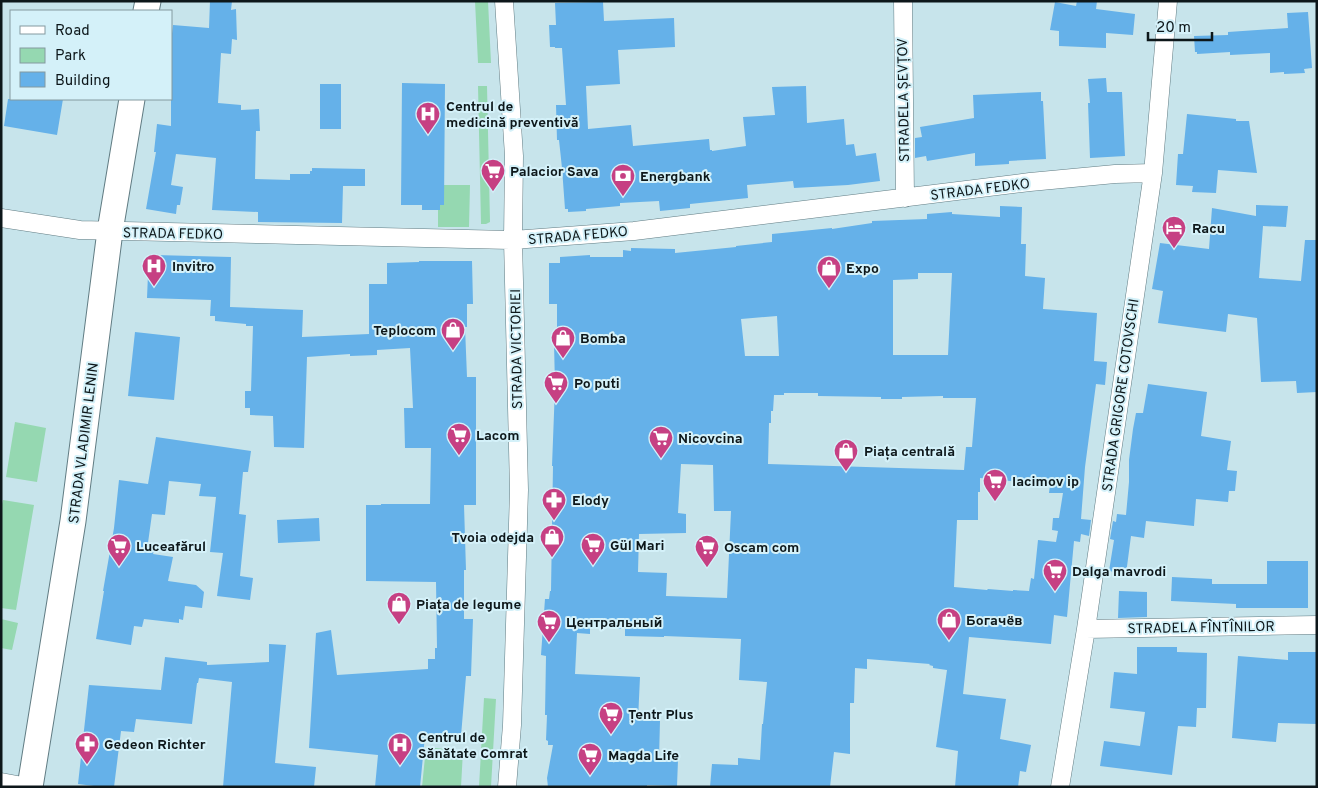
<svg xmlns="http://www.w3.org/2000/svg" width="1318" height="788" viewBox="0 0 1318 788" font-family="Overpass,sans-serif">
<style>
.green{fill:#95d8b1}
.building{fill:#65b1e9;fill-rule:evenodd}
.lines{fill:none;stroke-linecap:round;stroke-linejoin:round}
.street-casing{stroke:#617c83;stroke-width:19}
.secondary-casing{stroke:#617c83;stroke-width:27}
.street{stroke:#fff;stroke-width:18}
.secondary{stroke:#fff;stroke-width:25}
.labels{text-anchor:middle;stroke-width:4;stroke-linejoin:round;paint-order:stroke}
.street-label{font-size:14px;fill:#0d171a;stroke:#d4f1f9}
.poi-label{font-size:14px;font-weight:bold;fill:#0d171a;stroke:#d4f1f9;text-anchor:start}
</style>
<rect width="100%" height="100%" fill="#c7e4eb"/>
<!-- green -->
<path class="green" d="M 475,1 L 488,1 L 491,63 L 478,63 Z
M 478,86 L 487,86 L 490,222 L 486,224 L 481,224 Z
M 444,185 L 470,185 L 469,227 L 438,227 L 438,210 L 440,210 L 440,205 L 444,205 Z
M 15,422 L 46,428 L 37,482 L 6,477 Z
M 3,500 L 34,505 L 16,610 L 1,608 L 1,508 Z
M 1,619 L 18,623 L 12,650 L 1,648 Z
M 484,698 L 496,699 L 491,787 L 479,787 Z
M 426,747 L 463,751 L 461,787 L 422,787 Z"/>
<!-- building -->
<path class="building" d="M 210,1 L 232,1 L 231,10 L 236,9 L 237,40 L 232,39 L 231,54 L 221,53 L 218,103 L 241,105 L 241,110 L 259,109 L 260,131 L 256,131 L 255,179 L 290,180 L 290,174 L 310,174 L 310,171 L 312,171 L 312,168 L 365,169 L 365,186 L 343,186 L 342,223 L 258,222 L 258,212 L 212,210 L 216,158 L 176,154 L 171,185 L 183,187 L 180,205 L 177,205 L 176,214 L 146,209 L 156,152 L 154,152 L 157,124 L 171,126 L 171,42 L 173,25 L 209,28 Z
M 1077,1 L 1097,1 L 1096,9 L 1135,14 L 1133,35 L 1106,33 L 1106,48 L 1059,46 L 1059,31 L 1050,30 L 1055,2 L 1076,6 Z
M 603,2 L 604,21 L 674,18 L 675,47 L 618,50 L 620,84 L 586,86 L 588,129 L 631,125 L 633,146 L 709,139 L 710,150 L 712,150 L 712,151 L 746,146 L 743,117 L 775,115 L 772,87 L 806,86 L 807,123 L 844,119 L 846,145 L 854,144 L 856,156 L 876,153 L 880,181 L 848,185 L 794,188 L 793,181 L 747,185 L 748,198 L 690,204 L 690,208 L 660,211 L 659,201 L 620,203 L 620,206 L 586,209 L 586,211 L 568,212 L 568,209 L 565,209 L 562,168 L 559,140 L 557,140 L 556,105 L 566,105 L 562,48 L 555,48 L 555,47 L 550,47 L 549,25 L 556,25 L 555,3 Z
M 1308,12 L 1312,68 L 1304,69 L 1305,73 L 1284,74 L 1284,72 L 1270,73 L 1270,53 L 1230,55 L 1230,52 L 1197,54 L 1197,52 L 1195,52 L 1194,36 L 1228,35 L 1228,32 L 1288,28 L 1287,13 Z
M 1106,78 L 1107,92 L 1122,92 L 1125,156 L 1090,158 L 1088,103 L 1090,103 L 1088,79 Z
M 402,83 L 445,84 L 444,205 L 440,205 L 440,210 L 422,210 L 422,205 L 401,205 Z
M 320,84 L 341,84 L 341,129 L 320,129 Z
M 1041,92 L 1041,101 L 1043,101 L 1046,159 L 1009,161 L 1009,164 L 975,166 L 975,153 L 927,161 L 926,156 L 915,158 L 915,138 L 922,137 L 920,127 L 974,118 L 973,95 Z
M 8,99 L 63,99 L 57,135 L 4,126 Z
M 1187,114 L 1236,119 L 1236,121 L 1249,121 L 1257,173 L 1218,170 L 1216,193 L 1192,192 L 1193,186 L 1176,185 L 1178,154 L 1183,154 Z
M 1256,205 L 1288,206 L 1286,227 L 1263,226 L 1259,278 L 1301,281 L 1305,240 L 1317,240 L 1317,392 L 1297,393 L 1296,381 L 1261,382 L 1257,318 L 1228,314 L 1226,332 L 1158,323 L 1163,291 L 1152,289 L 1160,243 L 1209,249 L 1212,208 L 1256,216 Z
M 1000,206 L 1022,207 L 1021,244 L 1026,244 L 1025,276 L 1045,278 L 1043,309 L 1097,313 L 1094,361 L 1107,362 L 1105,385 L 1096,384 L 1085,467 L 1081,519 L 1091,520 L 1089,536 L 1081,534 L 1080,542 L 1074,541 L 1067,617 L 1054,615 L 1051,644 L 969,637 L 963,694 L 1006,699 L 1000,739 L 1031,745 L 1026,772 L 1020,771 L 1018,787 L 955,787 L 958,751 L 936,747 L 947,670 L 933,668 L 933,666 L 929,665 L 930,664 L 867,659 L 867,669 L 855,668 L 854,703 L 850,703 L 850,754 L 834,752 L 830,787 L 710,787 L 712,764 L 738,765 L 738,758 L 760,760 L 762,724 L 763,724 L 767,682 L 739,680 L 741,639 L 664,636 L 664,637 L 625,636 L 625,629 L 590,627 L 590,634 L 577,633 L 575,674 L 640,677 L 638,720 L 660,721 L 659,759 L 678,760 L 677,786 L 647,785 L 647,787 L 548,787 L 547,778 L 553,745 L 548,745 L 548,741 L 546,740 L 547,715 L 545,715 L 546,656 L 541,655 L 545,599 L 549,599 L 550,591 L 551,591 L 553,466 L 552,466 L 555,387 L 554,342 L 557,342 L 557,304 L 549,304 L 549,263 L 560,263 L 560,257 L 590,255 L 590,257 L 623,257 L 623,250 L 631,251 L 631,248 L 675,249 L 675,253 L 736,247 L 736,246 L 772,242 L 772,234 L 832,228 L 832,229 L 872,223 L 872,221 L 927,219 L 927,214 L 952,212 L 952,214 L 1000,217 ZM 918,273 L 952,273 L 948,355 L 893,355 L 893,280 L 918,279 ZM 777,316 L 779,356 L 745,356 L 741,319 ZM 784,393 L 818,393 L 818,396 L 881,397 L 881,399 L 902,399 L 902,397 L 943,396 L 943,398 L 976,398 L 972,447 L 966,447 L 964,470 L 768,464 L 769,423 L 771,423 L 771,411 L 773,411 L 774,395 L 784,395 ZM 681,464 L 713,465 L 714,511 L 731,511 L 727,598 L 666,596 L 667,573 L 638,572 L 639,534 L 686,533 L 686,514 L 678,513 ZM 980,478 L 1050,485 L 1049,493 L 1063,493 L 1059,518 L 1053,518 L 1052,530 L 1058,531 L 1056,542 L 1038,540 L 1034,579 L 1031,578 L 1029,591 L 1013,590 L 1013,591 L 988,589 L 987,590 L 954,587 L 957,520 L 978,520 L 978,492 L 980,492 Z
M 155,255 L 231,257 L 230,307 L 303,310 L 302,337 L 369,334 L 369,284 L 387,284 L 387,263 L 419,262 L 419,261 L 472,261 L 473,304 L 467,304 L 467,327 L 465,327 L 467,377 L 476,377 L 476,505 L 464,505 L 466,570 L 464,570 L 464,619 L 473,619 L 471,676 L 466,676 L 461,736 L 440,734 L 439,738 L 425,736 L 420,787 L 375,787 L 378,755 L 309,748 L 316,633 L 331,630 L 337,675 L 428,669 L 428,659 L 435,659 L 435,648 L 437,648 L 436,582 L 366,581 L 366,505 L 381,505 L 381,504 L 430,504 L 431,448 L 405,448 L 404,408 L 413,408 L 410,348 L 377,350 L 377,355 L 350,356 L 350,354 L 307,357 L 304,448 L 274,447 L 273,416 L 250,415 L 250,408 L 245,408 L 245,391 L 251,391 L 253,326 L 246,326 L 246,324 L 215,321 L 215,316 L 210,316 L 211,300 L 147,298 L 148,274 L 155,274 Z
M 135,332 L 180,337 L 174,400 L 128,396 Z
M 1148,384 L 1207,392 L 1201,436 L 1231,441 L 1227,470 L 1237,471 L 1235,491 L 1229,491 L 1228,502 L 1196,499 L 1194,526 L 1146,521 L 1144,538 L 1131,536 L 1126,574 L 1109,571 L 1114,540 L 1110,539 L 1113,521 L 1116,522 L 1117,514 L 1126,515 L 1129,482 L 1129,460 L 1133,429 L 1136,413 L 1143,413 Z
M 156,437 L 251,451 L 248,472 L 243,472 L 239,514 L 246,515 L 240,576 L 253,578 L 250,600 L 217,596 L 223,553 L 210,552 L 216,497 L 199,496 L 201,484 L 169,481 L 165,515 L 152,514 L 147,550 L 154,551 L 153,554 L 173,557 L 168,581 L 196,585 L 204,592 L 202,608 L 185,606 L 183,620 L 179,619 L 179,623 L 144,619 L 142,627 L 134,626 L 131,645 L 96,639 L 104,591 L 103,591 L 114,528 L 119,480 L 148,484 Z
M 319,518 L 320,541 L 278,543 L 277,520 Z
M 1267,561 L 1308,561 L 1308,608 L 1236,608 L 1236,604 L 1171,601 L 1172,577 L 1212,579 L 1212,584 L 1267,584 Z
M 1119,591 L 1147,592 L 1147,617 L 1118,618 Z
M 269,644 L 286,645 L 275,763 L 316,767 L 314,787 L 223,787 L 232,682 L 199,678 L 198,683 L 197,683 L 192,724 L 136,719 L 134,732 L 121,731 L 114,787 L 102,787 L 78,784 L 89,685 L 161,690 L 165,657 L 207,662 L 207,665 L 269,662 Z
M 1137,647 L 1177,647 L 1177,652 L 1207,653 L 1206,708 L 1197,708 L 1196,727 L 1178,726 L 1172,775 L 1100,766 L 1104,741 L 1140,746 L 1145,712 L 1110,708 L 1114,672 L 1137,674 Z
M 1288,652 L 1317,652 L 1317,724 L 1278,723 L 1276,742 L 1232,738 L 1238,656 L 1288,660 Z"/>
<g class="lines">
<defs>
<path id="street" d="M 504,1 L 514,156 L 513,240 L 519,490 L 512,725 L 507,787
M 903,1 L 905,198
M 1,218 L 80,230 L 513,240 L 634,231 L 1030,182 L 1115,174 L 1153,173
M 1086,629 L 1317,625
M 1,782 L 28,787
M 1060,787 L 1086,629 L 1153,173 L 1168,1"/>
<path id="secondary" d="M 146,11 L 148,1
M 30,787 L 73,521 L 110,231 L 132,99"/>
</defs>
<!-- street casing -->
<use href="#street" class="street-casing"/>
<!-- secondary casing -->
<use href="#secondary" class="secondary-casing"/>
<!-- street -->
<use href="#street" class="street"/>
<!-- secondary -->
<use href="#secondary" class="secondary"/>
</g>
<!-- icons -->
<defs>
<symbol id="hospital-pin" viewBox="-11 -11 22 30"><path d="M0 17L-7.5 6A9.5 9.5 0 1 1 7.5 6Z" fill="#c64083" stroke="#d4f1f9"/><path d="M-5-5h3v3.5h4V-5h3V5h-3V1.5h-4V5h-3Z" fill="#fff"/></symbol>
<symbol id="supermarket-pin" viewBox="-11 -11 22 30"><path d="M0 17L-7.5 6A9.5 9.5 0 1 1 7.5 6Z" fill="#c64083" stroke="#d4f1f9"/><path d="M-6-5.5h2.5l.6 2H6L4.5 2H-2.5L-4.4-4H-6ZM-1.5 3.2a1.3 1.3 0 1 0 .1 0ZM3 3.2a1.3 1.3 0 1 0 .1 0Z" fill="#fff"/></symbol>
<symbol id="bank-pin" viewBox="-11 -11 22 30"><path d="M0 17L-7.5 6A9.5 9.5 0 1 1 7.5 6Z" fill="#c64083" stroke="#d4f1f9"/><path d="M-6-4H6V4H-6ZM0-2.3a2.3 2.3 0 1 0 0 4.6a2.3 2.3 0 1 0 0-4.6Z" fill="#fff"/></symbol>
<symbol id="hotel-pin" viewBox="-11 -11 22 30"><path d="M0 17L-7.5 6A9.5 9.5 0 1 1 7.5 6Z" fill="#c64083" stroke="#d4f1f9"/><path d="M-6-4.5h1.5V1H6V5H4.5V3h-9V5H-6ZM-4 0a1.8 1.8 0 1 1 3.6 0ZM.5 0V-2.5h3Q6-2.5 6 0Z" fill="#fff"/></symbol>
<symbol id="shop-pin" viewBox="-11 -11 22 30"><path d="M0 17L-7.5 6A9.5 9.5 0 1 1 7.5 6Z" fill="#c64083" stroke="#d4f1f9"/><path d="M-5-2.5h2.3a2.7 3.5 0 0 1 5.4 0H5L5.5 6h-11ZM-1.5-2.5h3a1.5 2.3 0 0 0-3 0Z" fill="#fff"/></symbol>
<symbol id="pharmacy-pin" viewBox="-11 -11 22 30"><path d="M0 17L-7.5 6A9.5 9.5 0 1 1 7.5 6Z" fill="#c64083" stroke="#d4f1f9"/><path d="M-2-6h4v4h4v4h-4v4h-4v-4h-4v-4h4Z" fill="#fff"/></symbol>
</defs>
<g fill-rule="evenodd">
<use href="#hospital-pin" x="414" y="100" width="28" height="38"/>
<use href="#supermarket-pin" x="479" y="157" width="28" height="38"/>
<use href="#bank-pin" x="609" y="162" width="28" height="38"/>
<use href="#hotel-pin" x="1160" y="214" width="28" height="38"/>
<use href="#hospital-pin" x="140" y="252" width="28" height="38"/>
<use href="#shop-pin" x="815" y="254" width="28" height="38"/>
<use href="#shop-pin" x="439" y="316" width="28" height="38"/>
<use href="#shop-pin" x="549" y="324" width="28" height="38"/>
<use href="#supermarket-pin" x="542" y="369" width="28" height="38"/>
<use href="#supermarket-pin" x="445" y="421" width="28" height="38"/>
<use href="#supermarket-pin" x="647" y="424" width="28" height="38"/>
<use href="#shop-pin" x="832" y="437" width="28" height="38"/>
<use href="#supermarket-pin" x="981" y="467" width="28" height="38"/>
<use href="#pharmacy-pin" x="540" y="486" width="28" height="38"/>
<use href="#shop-pin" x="538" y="523" width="28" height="38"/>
<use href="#supermarket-pin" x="579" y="531" width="28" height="38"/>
<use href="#supermarket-pin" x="105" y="532" width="28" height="38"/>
<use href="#supermarket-pin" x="693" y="533" width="28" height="38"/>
<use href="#supermarket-pin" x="1041" y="557" width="28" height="38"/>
<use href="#shop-pin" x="385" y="590" width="28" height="38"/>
<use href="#shop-pin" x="935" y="606" width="28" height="38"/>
<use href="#supermarket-pin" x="535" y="608" width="28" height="38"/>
<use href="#supermarket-pin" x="597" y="700" width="28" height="38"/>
<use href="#pharmacy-pin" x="73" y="730" width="28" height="38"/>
<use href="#hospital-pin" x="386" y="731" width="28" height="38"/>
<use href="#supermarket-pin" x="576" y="741" width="28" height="38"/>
</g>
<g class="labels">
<!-- street labels -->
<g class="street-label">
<text transform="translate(903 100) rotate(-91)" y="5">STRADELA ȘEVȚOV</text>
<text transform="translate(980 189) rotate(-7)" y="5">STRADA FEDKO</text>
<text transform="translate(173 233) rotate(1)" y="5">STRADA FEDKO</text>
<text transform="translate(578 235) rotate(-5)" y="5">STRADA FEDKO</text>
<text transform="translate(516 349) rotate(-91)" y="5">STRADA VICTORIEI</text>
<text transform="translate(1120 395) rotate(-82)" y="5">STRADA GRIGORE COTOVSCHI</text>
<text transform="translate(83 443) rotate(-83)" y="5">STRADA VLADIMIR LENIN</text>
<text transform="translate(1201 627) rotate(-1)" y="5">STRADELA FÎNTÎNILOR</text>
</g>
<!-- poi labels -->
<g class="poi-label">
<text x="446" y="111">Centrul de<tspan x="446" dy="16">medicină preventivă</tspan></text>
<text x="510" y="176">Palacior Sava</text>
<text x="640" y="181">Energbank</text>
<text x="1192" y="233">Racu</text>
<text x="172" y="271">Invitro</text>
<text x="846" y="273">Expo</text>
<text x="436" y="335" text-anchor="end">Teplocom</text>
<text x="580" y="343">Bomba</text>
<text x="574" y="388">Po puti</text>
<text x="476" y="440">Lacom</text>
<text x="678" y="443">Nicovcina</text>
<text x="864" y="456">Piața centrală</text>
<text x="1012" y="486">Iacimov ip</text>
<text x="572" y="505">Elody</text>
<text x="534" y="542" text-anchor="end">Tvoia odejda</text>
<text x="610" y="550">Gül Mari</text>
<text x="136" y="551">Luceafărul</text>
<text x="724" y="552">Oscam com</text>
<text x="1072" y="576">Dalga mavrodi</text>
<text x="416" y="609">Piața de legume</text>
<text x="966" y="625">Богачёв</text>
<text x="566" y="627">Центральный</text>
<text x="628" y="719">Țentr Plus</text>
<text x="418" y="742">Centrul de<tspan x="418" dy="16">Sănătate Comrat</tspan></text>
<text x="104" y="749">Gedeon Richter</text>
<text x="608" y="760">Magda Life</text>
</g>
</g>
<!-- border -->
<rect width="1318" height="788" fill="none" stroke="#0d171a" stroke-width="5"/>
<!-- legend -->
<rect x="10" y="10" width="162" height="90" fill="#d4f1f9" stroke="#849aa0"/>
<rect x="20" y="26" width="25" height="8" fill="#ffffff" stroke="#849aa0"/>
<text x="55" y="35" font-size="15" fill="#0d171a">Road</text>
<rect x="20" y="48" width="25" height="15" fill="#95d8b1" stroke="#849aa0"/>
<text x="55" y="60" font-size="15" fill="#0d171a">Park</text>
<rect x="20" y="72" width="25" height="15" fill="#65b1e9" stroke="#849aa0"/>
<text x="55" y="85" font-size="15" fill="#0d171a">Building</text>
<!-- scale -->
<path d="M1148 32v8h64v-8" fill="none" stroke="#0d171a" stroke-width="2.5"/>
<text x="1156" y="32" font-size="15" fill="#0d171a" stroke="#d4f1f9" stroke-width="4" paint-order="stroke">20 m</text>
</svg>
